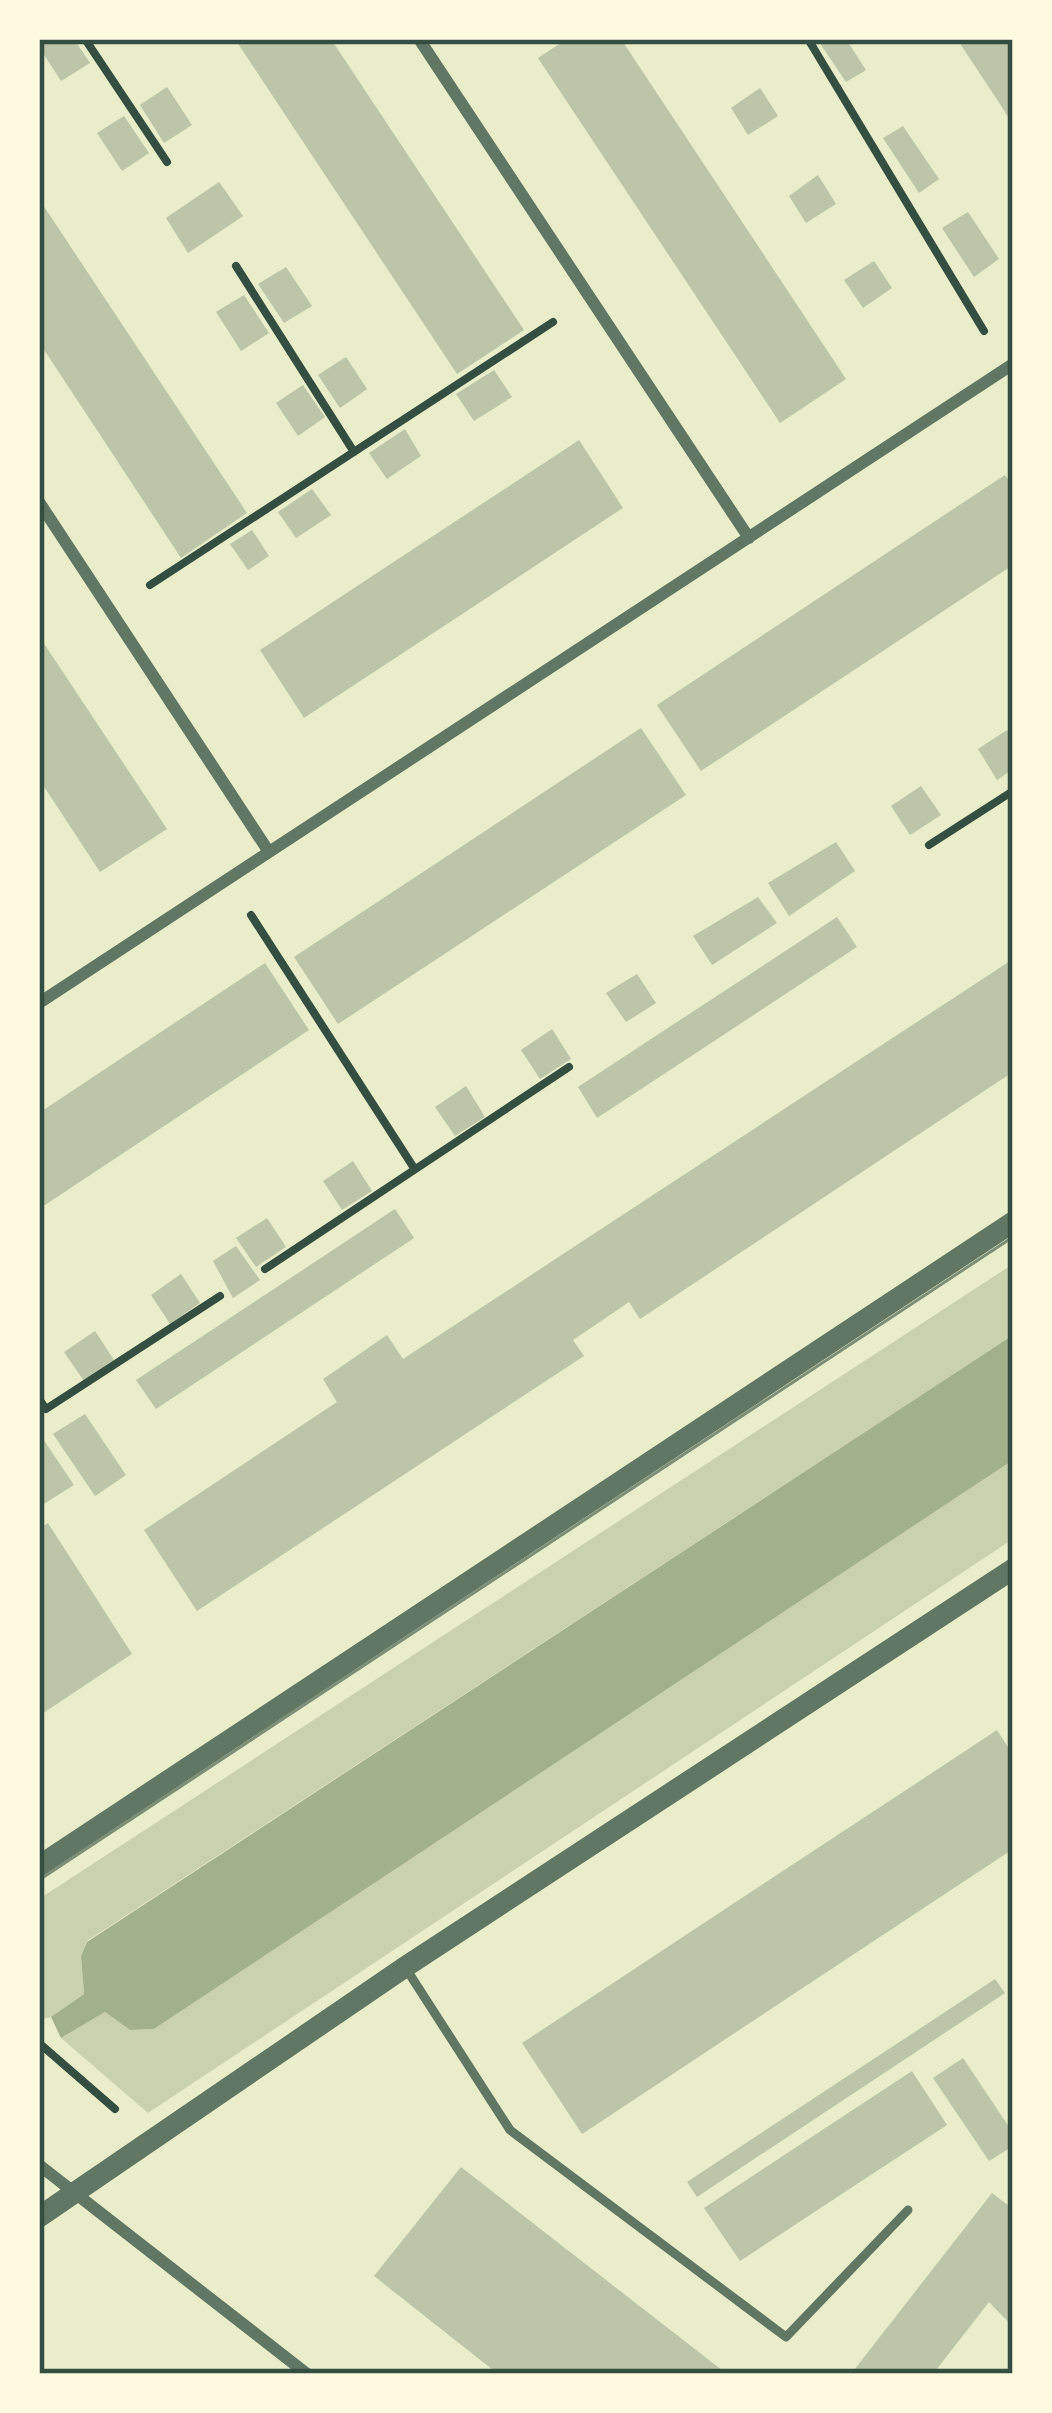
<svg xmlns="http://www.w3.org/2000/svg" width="1052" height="2413" viewBox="0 0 1052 2413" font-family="'PT Sans',sans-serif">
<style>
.green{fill:#cad2ad}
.water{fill:#a3b18a}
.building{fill:#bcc5a7}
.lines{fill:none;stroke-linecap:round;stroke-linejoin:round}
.path{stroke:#344e41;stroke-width:8}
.service{stroke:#617663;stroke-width:9}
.minor{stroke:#617663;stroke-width:12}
.tertiary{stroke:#617663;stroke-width:21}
.tram{stroke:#7c8e77;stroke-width:3}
.neatline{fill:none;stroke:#344e41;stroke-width:4.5}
</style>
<rect width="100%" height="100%" fill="#e9edc9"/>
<!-- green -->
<path class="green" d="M 1013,1264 L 1013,1335 L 87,1941 L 81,1956 L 84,1994 L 51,2017 L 39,2020 L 39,1899 Z
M 1013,1460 L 1013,1539 L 148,2113 L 61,2038 L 105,2012 L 130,2030 L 154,2029 Z"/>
<!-- water -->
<path class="water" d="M 1013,1335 L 1013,1460 L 154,2029 L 130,2030 L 105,2012 L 61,2038 L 51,2017 L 84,1994 L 81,1956 L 87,1942 Z"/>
<!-- building -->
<path class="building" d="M 42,39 L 74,39 L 90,63 L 61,81 L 39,47 Z
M 235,39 L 331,39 L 524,330 L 457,374 Z
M 567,39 L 621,39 L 846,379 L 780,423 L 538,58 Z
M 817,39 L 846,39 L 866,70 L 846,82 Z
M 957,39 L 1013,39 L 1013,125 L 998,101 Z
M 167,87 L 192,125 L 164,143 L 140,105 Z
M 760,88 L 778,116 L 748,135 L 731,108 Z
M 124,116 L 149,153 L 122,171 L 97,133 Z
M 903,126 L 939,179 L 919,193 L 883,138 Z
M 818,175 L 836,204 L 806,223 L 789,196 Z
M 219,182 L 243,216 L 188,253 L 166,218 Z
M 39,199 L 247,513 L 181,558 L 39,342 Z
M 968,212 L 999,259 L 974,277 L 942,228 Z
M 874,261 L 892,288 L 863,308 L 844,280 Z
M 286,267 L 312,306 L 284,323 L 258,284 Z
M 244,295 L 269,333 L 241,351 L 216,312 Z
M 346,357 L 367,389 L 340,408 L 318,375 Z
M 494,370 L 512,397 L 474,421 L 456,394 Z
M 303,385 L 325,417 L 298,436 L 276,403 Z
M 405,429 L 421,456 L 387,479 L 369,453 Z
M 579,440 L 623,508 L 304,718 L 260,650 Z
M 1005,475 L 1013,487 L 1013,565 L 701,771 L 657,705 Z
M 312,489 L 331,515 L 296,538 L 278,512 Z
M 252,530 L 269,556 L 248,570 L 230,544 Z
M 39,636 L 167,829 L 100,872 L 39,779 Z
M 641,728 L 686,795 L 338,1024 L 294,957 Z
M 1007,730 L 1013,738 L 1013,769 L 997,780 L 978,749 Z
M 921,786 L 941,815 L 910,835 L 891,806 Z
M 836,842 L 855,871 L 789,916 L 768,883 Z
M 758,897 L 777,923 L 712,965 L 693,936 Z
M 837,917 L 857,947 L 597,1118 L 578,1087 Z
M 1013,959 L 1013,1072 L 640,1319 L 629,1302 L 573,1340 L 584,1356 L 197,1611 L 144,1530 L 337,1402 L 323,1379 L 387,1335 L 403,1359 Z
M 265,963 L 309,1030 L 39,1209 L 39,1113 Z
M 637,974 L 656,1003 L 626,1022 L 606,993 Z
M 552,1029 L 571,1059 L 540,1079 L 521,1050 Z
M 466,1086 L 485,1117 L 455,1136 L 435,1107 Z
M 353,1161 L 372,1191 L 342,1210 L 323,1181 Z
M 395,1209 L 414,1238 L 156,1409 L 136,1380 Z
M 267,1218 L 286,1247 L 256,1267 L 236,1238 Z
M 236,1246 L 260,1280 L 233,1298 L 213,1261 Z
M 181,1274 L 200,1303 L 170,1324 L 151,1295 Z
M 95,1331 L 114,1360 L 84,1381 L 64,1352 Z
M 85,1414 L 126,1475 L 95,1496 L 53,1434 Z
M 39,1433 L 74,1485 L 44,1504 L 39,1498 Z
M 48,1523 L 132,1654 L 39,1716 L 39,1529 Z
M 997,1730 L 1013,1755 L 1013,1849 L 582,2134 L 522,2043 Z
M 995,1979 L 1005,1993 L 697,2197 L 687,2182 Z
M 963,2058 L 1013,2133 L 1013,2146 L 989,2161 L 933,2078 Z
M 912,2071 L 947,2125 L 740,2261 L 704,2208 Z
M 461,2167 L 597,2273 L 727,2374 L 498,2374 L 374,2276 Z
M 992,2193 L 1013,2209 L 1013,2327 L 989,2302 L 933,2374 L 851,2374 Z"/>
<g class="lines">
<!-- path -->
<path class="path" d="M 85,39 L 167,162
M 808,39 L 984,331
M 236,266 L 354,452
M 150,585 L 553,322
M 929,845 L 1013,791
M 251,915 L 414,1168
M 265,1269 L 569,1067
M 39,1399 L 46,1409 L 220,1296
M 39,2043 L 115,2109"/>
<!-- service -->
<path class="service" d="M 405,1967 L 510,2130 L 786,2337 L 908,2210"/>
<!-- minor -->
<path class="minor" d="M 419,39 L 749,538
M 39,502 L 269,852
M 39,1003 L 1013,364
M 39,2165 L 307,2374"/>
<!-- tertiary -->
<path class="tertiary" d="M 39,1866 L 1013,1222
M 39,2217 L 405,1967 L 1013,1569"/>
<!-- tram -->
<path class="tram" d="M 39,1880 L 1013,1237"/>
</g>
<!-- border -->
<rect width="1052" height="2413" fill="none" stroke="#fefae0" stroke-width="84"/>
<rect x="42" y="42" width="968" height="2329" class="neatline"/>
</svg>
